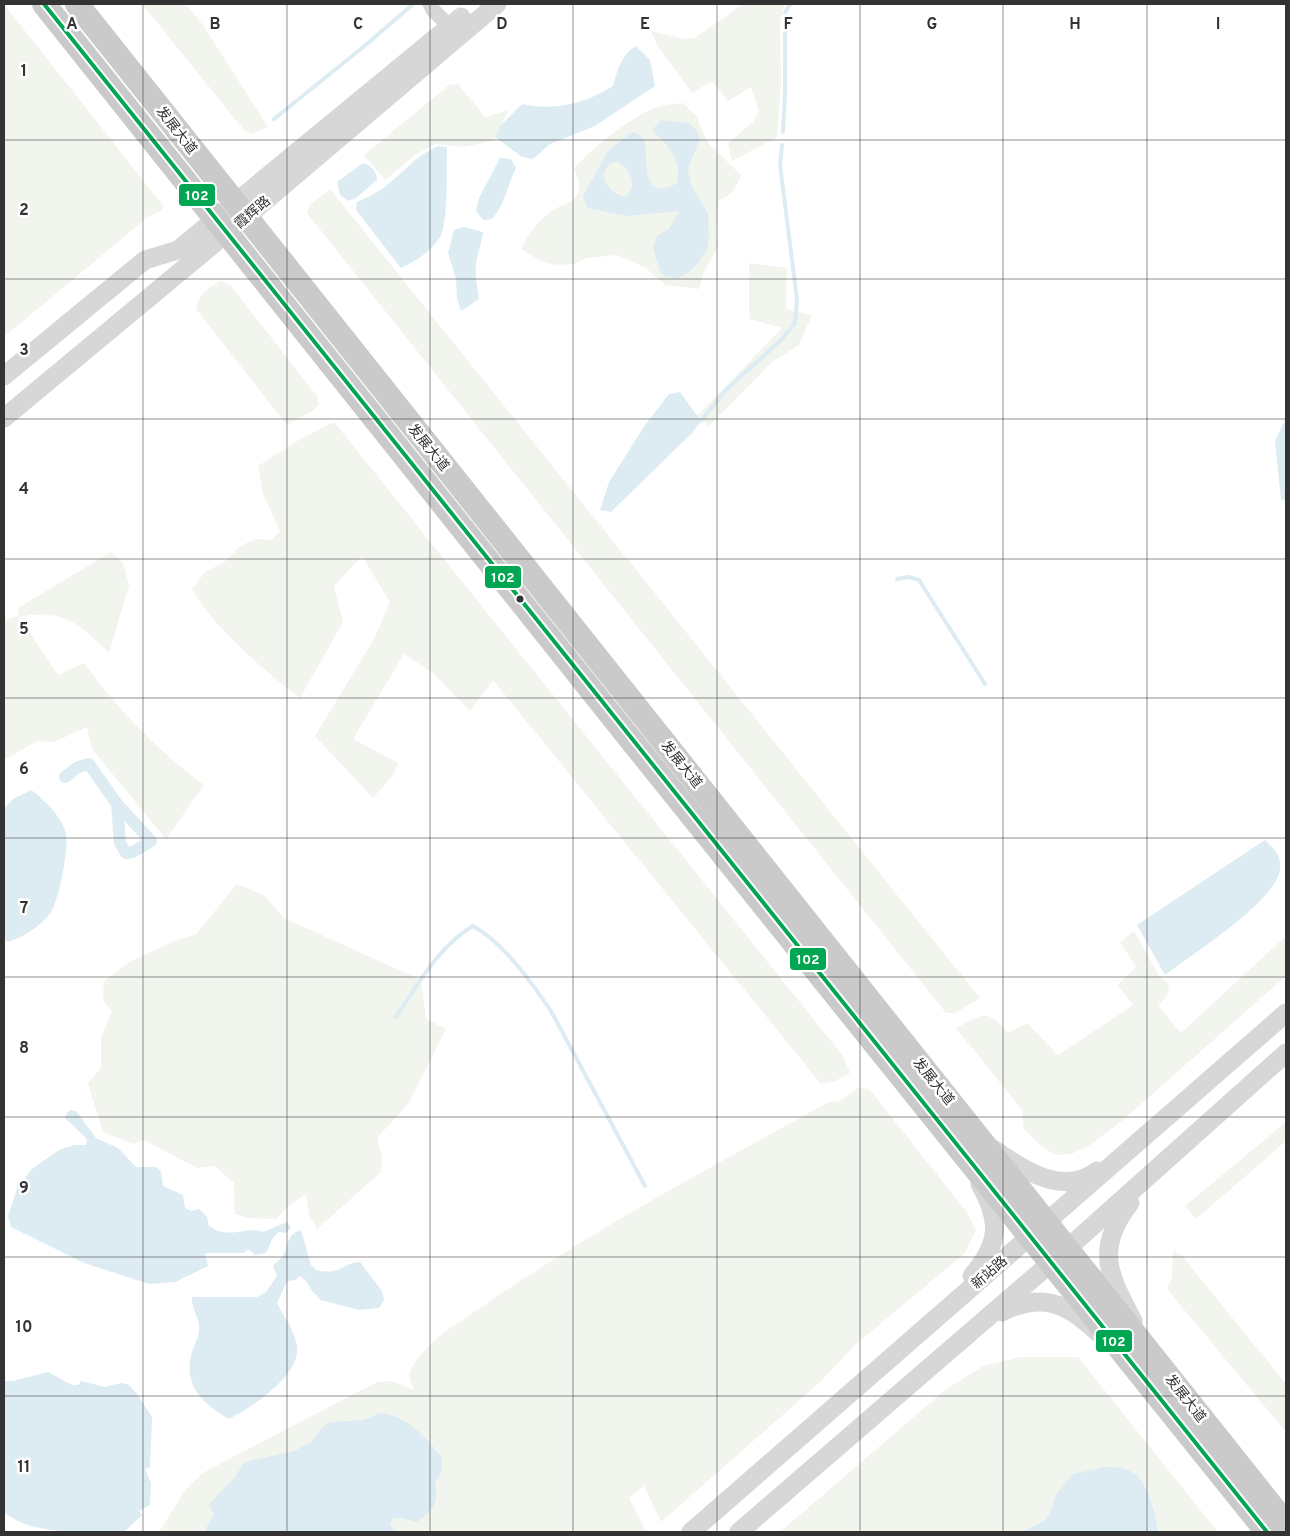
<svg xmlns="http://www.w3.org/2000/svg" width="1290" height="1536" viewBox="0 0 1290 1536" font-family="Overpass,'Noto Sans SC',sans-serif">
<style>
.green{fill:#f1f5ed}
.water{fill:#ddebf3;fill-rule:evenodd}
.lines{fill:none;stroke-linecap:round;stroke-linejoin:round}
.stream{stroke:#ddebf3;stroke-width:4}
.canal{stroke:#ddebf3;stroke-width:12}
.minor{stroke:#d7d7d7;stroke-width:15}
.tertiary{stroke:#d7d7d7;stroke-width:19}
.primary{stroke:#cacaca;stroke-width:24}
.bus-1-casing{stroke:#fff;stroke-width:8}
.bus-1{stroke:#00a651;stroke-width:4}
.grid{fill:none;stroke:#333;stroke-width:1;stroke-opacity:0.55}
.bus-dot{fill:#333;stroke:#fff;stroke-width:2}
.labels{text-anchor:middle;stroke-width:5;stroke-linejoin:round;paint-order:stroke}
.street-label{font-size:14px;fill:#333;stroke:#fff}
.grid-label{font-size:16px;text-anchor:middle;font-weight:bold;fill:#333;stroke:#fff;stroke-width:5;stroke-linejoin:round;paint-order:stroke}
.line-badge{stroke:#fff;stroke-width:2}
.badge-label{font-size:14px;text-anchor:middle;font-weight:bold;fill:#fff}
</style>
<rect width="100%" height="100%" fill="#fff"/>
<!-- green -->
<path class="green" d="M 4,4 L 164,207 L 159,212 L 149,216 L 4,337 Z
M 142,4 L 186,4 L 203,25 L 268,127 L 251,134 L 244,130 Z
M 743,4 L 784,4 L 780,24 L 781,83 L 777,137 L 732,161 L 728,143 L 753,122 L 759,111 L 751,87 L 728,101 L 712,81 L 692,93 L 657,45 L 651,31 L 684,39 L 695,38 Z
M 458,84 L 485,117 L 509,110 L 493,141 L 463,147 L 435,144 L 415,155 L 385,180 L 364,155 L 449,85 Z
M 683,103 L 696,116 L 708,143 L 741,175 C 737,188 731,196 719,200 L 716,238 L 719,245 L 704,272 L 699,289 L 665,285 L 646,268 L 617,255 L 587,258 L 574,264 L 557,265 L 543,262 L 521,249 C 528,234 539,219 553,210 C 561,205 572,203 577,195 C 582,187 577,176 574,168 C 594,147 626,121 652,109 C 661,105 673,104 683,103 Z
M 330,189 L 980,998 L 955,1013 L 946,1013 L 307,213 L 309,206 Z
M 749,263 L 787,268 L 786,309 L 812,315 L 799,345 L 772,362 L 709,426 L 697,416 L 782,328 L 749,319 Z
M 221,281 L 230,285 L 317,396 L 319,404 L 314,410 L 287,425 L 196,309 C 199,293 208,288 221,281 Z
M 334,422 L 843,1056 L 850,1073 L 835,1081 L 821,1084 L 493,680 L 470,711 L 433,673 L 404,654 L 353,739 L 398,763 L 393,775 L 373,798 L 315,736 L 374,639 L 390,602 L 362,556 L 334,586 L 343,622 L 300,698 C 268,674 209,623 192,589 L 205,572 L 223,563 L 242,545 L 256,539 L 272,540 L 280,531 L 263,494 L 258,466 L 299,440 Z
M 111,552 L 123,563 L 129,585 L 109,653 C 80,624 63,608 19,617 L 58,675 L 84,663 C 118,710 158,751 204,785 L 166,839 L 92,749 L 87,727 L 54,742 L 37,741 L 4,760 L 4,620 L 19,616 L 18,608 Z
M 237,884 L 264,895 L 284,918 L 421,980 L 426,1019 L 446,1029 L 408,1104 L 377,1138 L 382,1157 L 381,1172 L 317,1229 L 309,1214 L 306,1194 L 288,1206 L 276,1219 L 249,1218 L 235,1214 L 234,1183 L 215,1166 L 197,1168 L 144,1140 L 133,1144 L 103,1132 L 88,1083 L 101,1068 L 101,1038 L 112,1011 L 103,1000 L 104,981 L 133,960 L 175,941 L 196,934 Z
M 1134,931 L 1159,976 L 1169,985 L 1167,996 L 1158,1005 L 1181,1033 L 1286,936 L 1286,976 L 1123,1120 L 1087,1147 L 1071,1154 L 1055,1155 L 1040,1145 L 1024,1129 L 1022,1110 L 956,1028 C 982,1015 987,1007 1008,1033 L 1027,1023 L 1058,1055 L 1133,1005 L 1117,985 L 1136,967 L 1120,942 Z
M 858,1088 L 869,1089 L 967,1212 L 976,1230 L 965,1253 L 855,1345 L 818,1384 L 661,1522 L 644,1486 L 629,1498 L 646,1532 L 159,1532 C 176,1508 182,1487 208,1470 L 377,1382 L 392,1381 L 414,1390 C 411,1382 407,1376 412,1368 C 428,1338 465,1319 492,1300 C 600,1226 715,1165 829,1102 L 839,1101 Z
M 1286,1122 L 1286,1141 L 1196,1219 L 1185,1206 Z
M 1173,1250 L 1183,1257 L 1286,1384 L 1286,1432 L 1167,1289 L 1172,1277 Z
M 1020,1357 L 1078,1357 L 1218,1532 L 780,1532 L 945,1390 L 983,1366 Z"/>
<!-- water -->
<path class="water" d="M 636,46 L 650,60 L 655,86 L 595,126 L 550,144 L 533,159 L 522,157 L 495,137 L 501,125 L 522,104 C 555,111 585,104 613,86 C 617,70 622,54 636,46 Z
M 661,120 L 688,123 L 695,129 L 700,138 L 688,169 L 691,185 L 708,213 L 709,234 L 708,248 L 699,262 L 688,273 L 677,278 L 666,277 L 660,272 L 653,247 L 657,236 L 669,229 L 679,211 L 627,216 L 587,208 L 583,196 L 608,151 L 632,132 C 637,133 642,136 644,141 C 648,151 642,193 662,188 C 668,187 671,187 677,183 C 682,159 668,145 652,130 ZM 617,161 C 630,168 639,186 625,196 C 605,194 594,167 617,161 Z
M 438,146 L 447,147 C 446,169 449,220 440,237 C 431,252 416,261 401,268 L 356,210 L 357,202 C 367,198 376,193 385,187 C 403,173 416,155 438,146 Z
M 500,158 L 511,159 L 516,168 C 507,186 505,205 492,219 L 483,220 L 476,211 L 479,198 Z
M 363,163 C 371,165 377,172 377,180 L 356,198 L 348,201 L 340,195 L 337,182 Z
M 464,227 L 483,232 C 482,243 478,252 476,263 C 475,275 477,287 479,299 L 461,311 L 457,298 L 456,279 L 448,253 L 454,230 Z
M 680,392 L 701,421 L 691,434 L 611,512 L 600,510 L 609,482 L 645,425 L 669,394 Z
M 1286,418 L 1286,500 L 1281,500 L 1275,441 Z
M 31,790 C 44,799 63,818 66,834 C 69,848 59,900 51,912 C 40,927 25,936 8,942 L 4,939 L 4,809 L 13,799 Z
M 1265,840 C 1274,849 1282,856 1280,870 C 1275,902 1192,954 1165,975 L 1137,925 Z
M 70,1110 L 76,1111 L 96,1138 L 118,1148 L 136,1167 L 156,1167 L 161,1171 L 163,1186 L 183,1195 L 185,1208 L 191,1211 L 199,1209 L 207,1217 L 209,1226 C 213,1228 218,1232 223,1232 C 237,1235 250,1227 263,1232 L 287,1222 L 291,1228 L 286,1233 L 279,1232 C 270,1239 271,1244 266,1253 L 255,1255 L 248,1249 L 244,1253 L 205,1253 L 208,1266 L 175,1282 L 149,1284 L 84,1263 L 11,1227 L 8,1216 L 18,1186 L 32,1169 L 59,1150 L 75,1145 L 86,1145 L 87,1139 L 65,1118 L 67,1113 Z
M 301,1230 L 311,1265 L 316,1270 C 342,1276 340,1263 360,1262 L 382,1291 L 384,1300 L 379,1308 L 359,1310 L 321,1300 L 312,1291 L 306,1281 L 300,1276 L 296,1280 L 287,1281 L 277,1303 C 284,1317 299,1336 297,1353 C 294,1379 251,1408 229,1419 C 201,1402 183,1386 192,1352 C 194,1345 199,1337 199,1330 C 200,1317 191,1309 192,1297 L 257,1297 L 266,1292 L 277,1276 L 273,1266 C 276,1262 283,1258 284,1254 C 289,1243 287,1234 301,1230 Z
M 48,1372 L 72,1385 L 78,1385 L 81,1381 L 105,1387 L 121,1383 L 128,1384 L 137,1394 L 152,1417 L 150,1467 L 145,1469 L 151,1483 L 150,1505 L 139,1511 L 142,1515 L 124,1532 C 87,1532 31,1536 4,1512 L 4,1381 L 13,1381 Z
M 380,1413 C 407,1416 426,1437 442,1458 C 442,1467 443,1476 435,1480 C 439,1503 435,1508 417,1522 L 402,1518 L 393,1518 L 390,1524 L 393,1529 L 398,1532 L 204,1532 L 214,1514 L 209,1507 L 211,1502 L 233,1479 L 245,1462 L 294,1451 L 311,1442 L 323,1426 L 331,1422 L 363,1420 Z
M 1105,1467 C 1116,1467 1126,1467 1135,1474 C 1146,1481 1159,1520 1157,1532 L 1022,1532 L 1046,1520 L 1052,1508 L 1055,1496 L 1073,1474 Z"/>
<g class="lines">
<!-- stream -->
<path class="stream" d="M 274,119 L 367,44 L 413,4
M 783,132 L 785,94 L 785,13 L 790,4
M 701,421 L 727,389 L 780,341 L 795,323 L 797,299 L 780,165 L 782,145
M 897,579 L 909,577 L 919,580 L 985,684
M 396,1017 C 418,984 439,946 473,926 C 503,942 532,983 551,1011 L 645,1186"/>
<!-- canal -->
<path class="canal" d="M 65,777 L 78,767 L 89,764 L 117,804 L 151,841 L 133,852 L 126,853 L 120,843 L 117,804"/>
<!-- minor -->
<path class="minor" d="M 430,4 L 433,10 L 457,34"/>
<!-- tertiary -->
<path class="tertiary" d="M 4,376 L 145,260 L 178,250 L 461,17
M 4,418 L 246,217 L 497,4
M 993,1149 C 1024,1170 1063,1197 1097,1171
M 1130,1203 C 1094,1249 1109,1275 1133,1321
M 972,1276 C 1000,1243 1001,1222 980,1184
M 1002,1312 C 1041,1292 1067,1303 1097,1332
M 691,1532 L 1286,1013
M 739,1532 L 1068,1248 L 1286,1053"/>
<!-- primary -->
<path class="primary" d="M 44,4 L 623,730 L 1267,1532
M 77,4 L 1286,1524"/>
<defs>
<path id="bus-1" d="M 44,4 L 1267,1532"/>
</defs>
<!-- bus-1 casing -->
<use href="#bus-1" class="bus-1-casing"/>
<!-- bus-1 -->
<use href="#bus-1" class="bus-1"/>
</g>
<!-- grid -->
<path class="grid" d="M 143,4 L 143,1532M 287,4 L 287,1532M 430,4 L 430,1532M 573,4 L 573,1532M 717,4 L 717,1532M 860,4 L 860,1532M 1003,4 L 1003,1532M 1147,4 L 1147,1532M 4,140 L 1286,140M 4,279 L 1286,279M 4,419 L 1286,419M 4,559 L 1286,559M 4,698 L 1286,698M 4,838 L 1286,838M 4,977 L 1286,977M 4,1117 L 1286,1117M 4,1257 L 1286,1257M 4,1396 L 1286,1396"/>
<!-- markers -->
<circle class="bus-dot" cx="520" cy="599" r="4.5"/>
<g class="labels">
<!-- street labels -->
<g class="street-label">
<text transform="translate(177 130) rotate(52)" y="5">发展大道</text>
<text transform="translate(252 212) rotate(-40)" y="5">霞辉路</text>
<text transform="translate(429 447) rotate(51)" y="5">发展大道</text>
<text transform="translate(682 764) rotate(51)" y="5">发展大道</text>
<text transform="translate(934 1081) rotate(51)" y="5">发展大道</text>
<text transform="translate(989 1272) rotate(-41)" y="5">新站路</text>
<text transform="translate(1186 1398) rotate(52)" y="5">发展大道</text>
</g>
</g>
<g class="grid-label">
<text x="72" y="29">A</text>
<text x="215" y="29">B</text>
<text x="358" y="29">C</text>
<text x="502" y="29">D</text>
<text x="645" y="29">E</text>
<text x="788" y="29">F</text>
<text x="932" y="29">G</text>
<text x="1075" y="29">H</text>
<text x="1218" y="29">I</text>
<text x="24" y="76">1</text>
<text x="24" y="215">2</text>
<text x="24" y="355">3</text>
<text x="24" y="494">4</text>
<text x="24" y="634">5</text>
<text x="24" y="774">6</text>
<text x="24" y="913">7</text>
<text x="24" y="1053">8</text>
<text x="24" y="1193">9</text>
<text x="24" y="1332">10</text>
<text x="24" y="1472">11</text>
</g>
<g class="line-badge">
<rect x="178" y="183" width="38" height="24" rx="5" fill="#00a651"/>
<rect x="484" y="565" width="38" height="24" rx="5" fill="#00a651"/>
<rect x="789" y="947" width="38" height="24" rx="5" fill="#00a651"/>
<rect x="1095" y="1329" width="38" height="24" rx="5" fill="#00a651"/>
</g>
<g class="badge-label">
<text x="197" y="200">102</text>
<text x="503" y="582">102</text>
<text x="808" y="964">102</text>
<text x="1114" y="1346">102</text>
</g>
<!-- border -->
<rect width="1290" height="1536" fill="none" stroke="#333333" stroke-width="10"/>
</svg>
